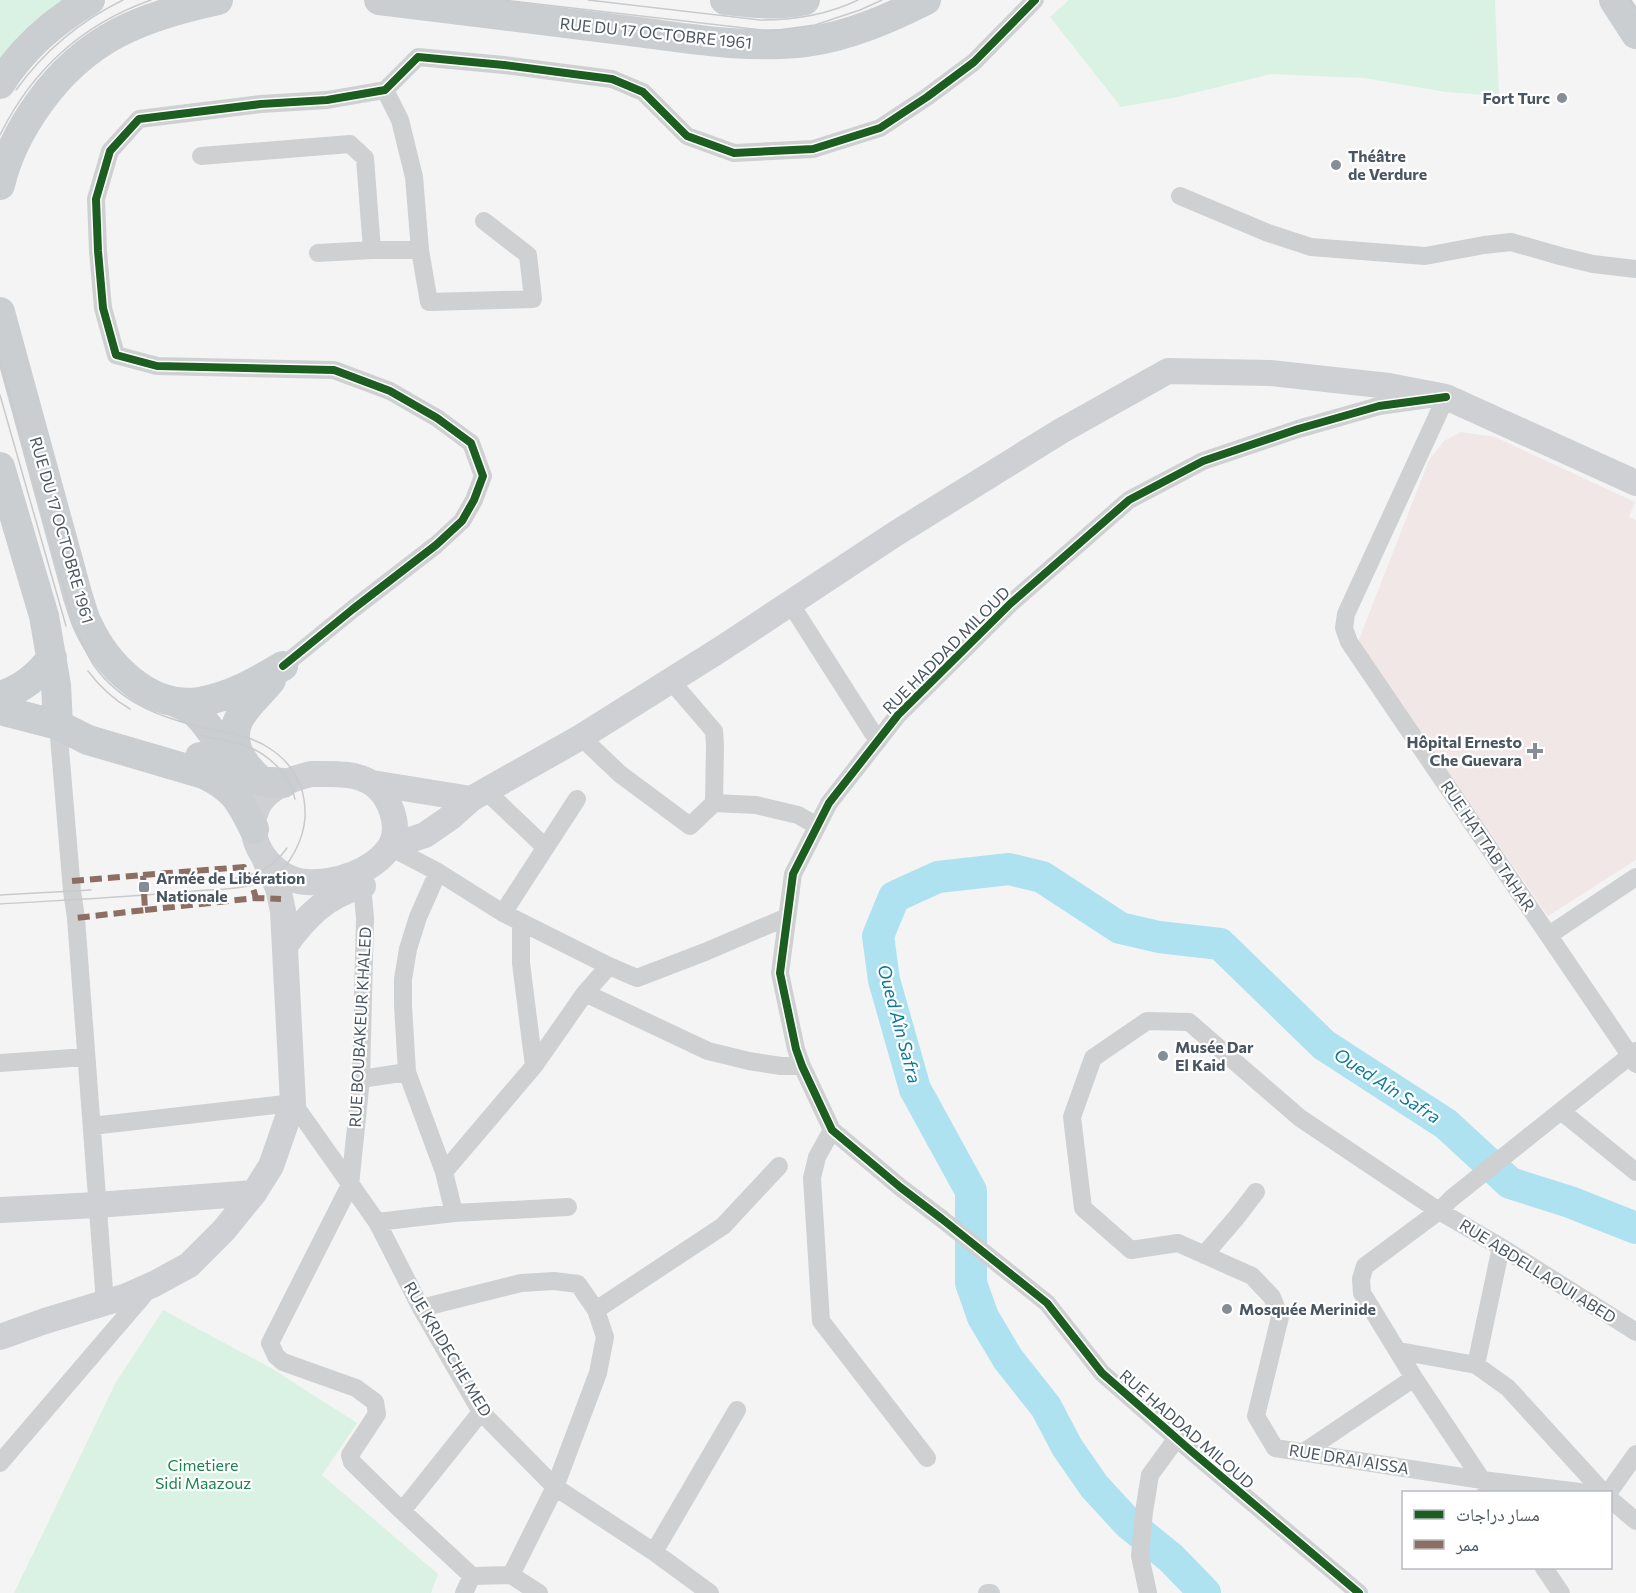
<svg xmlns="http://www.w3.org/2000/svg" width="1636" height="1593" viewBox="0 0 1636 1593" font-family="Commissioner,'Noto Naskh Arabic',sans-serif">
<style>
.medical{fill:#f1e7e6}
.green{fill:#d9f2e3}
.lines{fill:none;stroke-linecap:round;stroke-linejoin:round}
.river{stroke:#aee2f0;stroke-width:32}
.street{stroke:#ced0d2;stroke-width:18}
.secondary{stroke:#ced0d4;stroke-width:26}
.primary{stroke:#caced1;stroke-width:30}
.tram{stroke:#c9cacc;stroke-width:1.5}
.quiet{stroke:#8d6e63;stroke-width:6;stroke-dasharray:12 6;stroke-linecap:butt}
.cycleway-casing{stroke:#fff;stroke-width:11}
.cycleway{stroke:#1b5e20;stroke-width:8}
.poi-dot{fill:#868d94;stroke:#fff;stroke-width:2}
.labels{text-anchor:middle;stroke-width:4.5;stroke-linejoin:round;paint-order:stroke}
.street-label{font-size:16px;fill:#4a5661;stroke:#fff}
.poi-label{font-size:16px;font-weight:bold;fill:#4a5661;stroke:#fff;text-anchor:start}
.park-label{font-size:16px;fill:#17864f;stroke:#fff}
.water-label{font-size:18px;font-style:italic;fill:#0c7c9b;stroke:#fff}
</style>
<rect width="100%" height="100%" fill="#f4f4f4"/>
<!-- medical -->
<path class="medical" d="M 1461,432 L 1495,437 L 1635,502 L 1629,517 L 1636,520 L 1636,860 L 1548,916 L 1358,642 L 1429,460 L 1444,441 Z"/>
<!-- green -->
<path class="green" d="M 0,0 L 65,0 L 0,62 Z
M 1069,0 L 1495,0 L 1499,96 L 1446,92 L 1364,78 L 1271,74 L 1177,97 L 1121,107 L 1050,17 Z
M 163,1310 L 271,1368 L 357,1423 L 322,1475 L 438,1574 L 431,1593 L 14,1593 L 116,1382 Z"/>
<g class="lines">
<!-- river -->
<path class="river" d="M 1205,1593 L 1171,1558 L 1128,1523 L 1094,1486 L 1067,1447 L 1046,1407 L 1008,1359 L 983,1317 L 971,1283 L 971,1191 L 915,1089 L 884,980 L 878,936 L 894,897 L 938,877 L 1009,869 L 1042,877 L 1120,928 L 1159,937 L 1220,944 L 1324,1045 L 1446,1124 L 1510,1183 L 1570,1202 L 1636,1228"/>
<!-- street -->
<path class="street" d="M 385,90 L 400,120 L 414,177 L 420,250 L 429,302 L 533,299 L 528,255 L 484,221
M 201,156 L 350,144 L 365,158 L 372,250
M 1180,196 L 1268,233 L 1311,247 L 1425,256 L 1484,245 L 1511,242 L 1560,256 L 1593,264 L 1636,269
M 318,253 L 372,250 L 420,250
M 1446,397 L 1346,614 L 1344,628 L 1349,642 L 1636,1064
M 790,603 L 878,741
M 283,666 L 353,609 L 436,545 L 462,521 L 474,500 L 483,476 L 471,443 L 437,418 L 390,391 L 334,370 L 157,366 L 116,355 L 103,308 L 98,251 L 96,199 L 110,151 L 139,119 L 261,104 L 327,100 L 385,90 L 418,57 L 504,65 L 612,79 L 643,92 L 687,136 L 734,153 L 813,149 L 880,128 L 927,97 L 974,62 L 1035,0
M 58,725 L 72,891 L 76,918 L 105,1303
M 581,737 L 620,774 L 690,826 L 714,803 L 715,745 L 714,731 L 671,681
M 486,791 L 545,847
M 714,803 L 756,805 L 798,815 L 817,826
M 390,847 L 438,872 L 503,913 L 609,966 L 585,993 L 534,1066 L 444,1172
M 438,872 L 418,917 L 408,949 L 403,979 L 403,1006 L 407,1072 L 444,1172 L 454,1213
M 361,875 L 365,918 L 361,1079 L 350,1185 L 270,1343 L 276,1356 L 283,1362 L 356,1388 L 375,1402 L 377,1414 L 350,1455 L 352,1462 L 402,1511 L 472,1576
M 503,913 L 577,799
M 521,922 L 521,963 L 534,1066
M 1549,935 L 1636,877
M 609,966 L 637,978 L 705,952 L 787,917
M 585,993 L 708,1051 L 749,1061 L 781,1066 L 802,1066
M 0,1063 L 86,1057
M 361,1079 L 407,1072
M 1561,1111 L 1636,1172
M 92,1126 L 293,1103 L 377,1222 L 421,1308 L 481,1412 L 555,1487 L 654,1552 L 710,1593
M 832,1130 L 817,1157 L 812,1178 L 821,1321 L 927,1458
M 377,1222 L 454,1213 L 568,1207
M 1204,1255 L 1236,1218 L 1256,1192
M 421,1308 L 521,1283 L 554,1281 L 578,1284 L 596,1310
M 1399,1351 L 1476,1365 L 1508,1388 L 1603,1492
M 1476,1365 L 1501,1247
M 1304,1452 L 1414,1378
M 0,1463 L 149,1289
M 1486,1486 L 1414,1378 L 1362,1293 L 1361,1279 L 1365,1266 L 1439,1211 L 1452,1198 L 1636,1051
M 1580,1492 L 1482,1480 L 1275,1448 L 1256,1416 L 1280,1317 L 1272,1297 L 1252,1276 L 1178,1243 L 1131,1250 L 1083,1208 L 1072,1117 L 1093,1058 L 1147,1021 L 1189,1022 L 1300,1118 L 1439,1211 L 1501,1247 L 1636,1332
M 1609,1492 L 1636,1454
M 1610,1499 L 1636,1521
M 402,1511 L 481,1412
M 654,1552 L 737,1410
M 1544,1568 L 1561,1593
M 511,1575 L 539,1593
M 464,1593 L 472,1576 L 511,1575 L 555,1487 L 598,1373 L 605,1337 L 596,1310 L 723,1226 L 779,1166
M 987,1593 L 991,1593
M 1148,1593 L 1140,1556 L 1144,1512 L 1150,1475 L 1177,1438
M 1359,1593 L 1190,1450 L 1102,1373 L 1047,1303 L 942,1219 L 900,1187 L 832,1130 L 802,1066 L 796,1049 L 780,973 L 793,874 L 829,803 L 898,715 L 1010,604 L 1129,500 L 1203,461 L 1298,429 L 1379,406 L 1429,399"/>
<!-- secondary -->
<path class="secondary" d="M 311,774 C 331,774 355,772 373,784 C 390,796 401,826 391,845 C 383,859 366,870 351,875 C 338,880 321,883 306,882 C 273,880 241,839 258,806 C 268,787 291,779 311,774 Z
M 372,783 L 471,799
M 392,843 L 413,839 L 425,835 L 451,817 L 471,799 L 581,737 L 721,649 L 895,534 L 1061,431 L 1168,371 L 1270,373 L 1389,386 L 1446,397 L 1636,483
M 285,946 C 305,917 328,894 363,886
M 0,1210 L 97,1205 L 254,1193
M 0,1337 L 45,1321 L 127,1296 L 154,1284 L 189,1265 L 224,1230 L 254,1193 L 271,1166 L 293,1103 L 283,911 L 278,888 L 265,860"/>
<!-- primary -->
<path class="primary" d="M 379,0 C 465,11 551,22 638,32 C 693,39 750,49 806,42 C 849,36 888,19 926,0
M 725,0 C 752,3 778,6 805,0
M 1614,0 L 1636,34
M 0,84 C 22,49 54,21 90,0
M 0,185 C 7,155 21,128 39,103 C 86,37 143,16 218,0
M 0,312 L 78,597 C 81,605 83,615 87,623 C 106,665 149,709 199,702 C 230,697 256,682 283,666
M 0,467 L 44,616 L 56,685 L 58,725
M 0,696 C 23,689 37,676 52,658
M 175,702 C 180,704 187,707 192,710 C 209,722 223,753 240,769
M 0,710 L 58,725 L 88,740 L 204,774 C 233,788 240,800 254,829
M 200,757 L 242,771 L 260,781 L 283,783
M 260,780 C 243,765 228,744 238,721 C 245,706 261,693 271,680"/>
<!-- tram -->
<path class="tram" d="M 503,0 L 771,31 L 815,25 L 860,10 L 882,0
M 588,0 L 760,20 C 794,20 827,15 858,0
M 1630,0 L 1636,9
M 16,90 C 44,51 80,21 123,0
M 0,135 C 32,70 83,24 151,0
M 0,361 L 74,623 C 79,637 85,651 93,664 C 120,704 165,719 209,729 C 230,733 251,736 269,748 C 294,764 306,788 305,817 C 304,838 290,868 271,878 C 248,890 220,889 195,891 C 130,897 65,900 0,904
M 0,395 L 66,626
M 88,671 C 100,687 113,699 130,709
M 200,735 C 215,739 231,741 246,746 C 269,754 290,775 295,799
M 223,880 C 250,877 271,871 287,848
M 0,895 L 91,890"/>
<!-- quiet -->
<path class="quiet" d="M 143,875 L 244,867 L 252,885 L 256,898
M 72,881 L 143,875 L 145,910 L 76,918
M 145,910 L 256,898 L 281,899"/>
<defs>
<path id="cycleway" d="M 283,666 L 353,609 L 436,545 L 462,521 L 474,500 L 483,476 L 471,443 L 437,418 L 390,391 L 334,370 L 157,366 L 116,355 L 103,308 L 98,251 L 96,199 L 110,151 L 139,119 L 261,104 L 327,100 L 385,90 L 418,57 L 504,65 L 612,79 L 643,92 L 687,136 L 734,153 L 813,149 L 880,128 L 927,97 L 974,62 L 1035,0
M 1359,1593 L 1190,1450 L 1102,1373 L 1047,1303 L 942,1219 L 900,1187 L 832,1130 L 802,1066 L 796,1049 L 780,973 L 793,874 L 829,803 L 898,715 L 1010,604 L 1129,500 L 1203,461 L 1298,429 L 1379,406 L 1446,397"/>
</defs>
<!-- cycleway casing -->
<use href="#cycleway" class="cycleway-casing"/>
<!-- cycleway -->
<use href="#cycleway" class="cycleway"/>
</g>
<!-- markers -->
<g class="poi-dot">
<circle cx="1562" cy="98" r="6"/>
<circle cx="1336" cy="165" r="6"/>
<path d="M1532 742h6v6h6v6h-6v6h-6v-6h-6v-6h6z"/>
<rect x="138" y="881" width="12" height="12" rx="3"/>
<circle cx="1163" cy="1056" r="6"/>
<circle cx="1227" cy="1309" r="6"/>
</g>
<g class="labels">
<!-- street labels -->
<g class="street-label">
<text transform="translate(656 33) rotate(6)" y="6">RUE DU 17 OCTOBRE 1961</text>
<text transform="translate(62 530) rotate(74)" y="6">RUE DU 17 OCTOBRE 1961</text>
<text transform="translate(946 650) rotate(-45)" y="6">RUE HADDAD MILOUD</text>
<text transform="translate(1488 846) rotate(56)" y="6">RUE HATTAB TAHAR</text>
<text transform="translate(360 1027) rotate(-87)" y="6">RUE BOUBAKEUR KHALED</text>
<text transform="translate(1538 1271) rotate(32)" y="6">RUE ABDELLAOUI ABED</text>
<text transform="translate(448 1349) rotate(59)" y="6">RUE KRIDECHE MED</text>
<text transform="translate(1187 1429) rotate(41)" y="6">RUE HADDAD MILOUD</text>
<text transform="translate(1349 1459) rotate(9)" y="6">RUE DRAI AISSA</text>
</g>
<!-- poi labels -->
<g class="poi-label">
<text x="1550" y="104" text-anchor="end">Fort Turc</text>
<text x="1348" y="162">Théâtre<tspan x="1348" dy="18">de Verdure</tspan></text>
<text x="1522" y="748" text-anchor="end">Hôpital Ernesto<tspan x="1522" dy="18">Che Guevara</tspan></text>
<text x="156" y="884">Armée de Libération<tspan x="156" dy="18">Nationale</tspan></text>
<text x="1175" y="1053">Musée Dar<tspan x="1175" dy="18">El Kaid</tspan></text>
<text x="1239" y="1315">Mosquée Merinide</text>
</g>
<!-- park labels -->
<g class="park-label">
<text x="203" y="1471">Cimetiere<tspan x="203" dy="18">Sidi Maazouz</tspan></text>
</g>
<!-- water labels -->
<g class="water-label">
<text transform="translate(899 1024) rotate(75)" y="6">Oued Aîn Safra</text>
<text transform="translate(1387 1086) rotate(33)" y="6">Oued Aîn Safra</text>
</g>
</g>
<!-- legend -->
<rect x="1402" y="1491" width="210" height="78" fill="#ffffff" stroke="#b7bbc0" stroke-width="1.5"/>
<rect x="1414" y="1510" width="30" height="9" fill="#1b5e20" stroke="#b7bbc0" stroke-width="1.5"/>
<text x="1456" y="1521" font-size="18" fill="#4a5661">مسار دراجات</text>
<rect x="1414" y="1540" width="30" height="9" fill="#8d6e63" stroke="#b7bbc0" stroke-width="1.5"/>
<text x="1456" y="1551" font-size="18" fill="#4a5661">ممر</text>
</svg>
